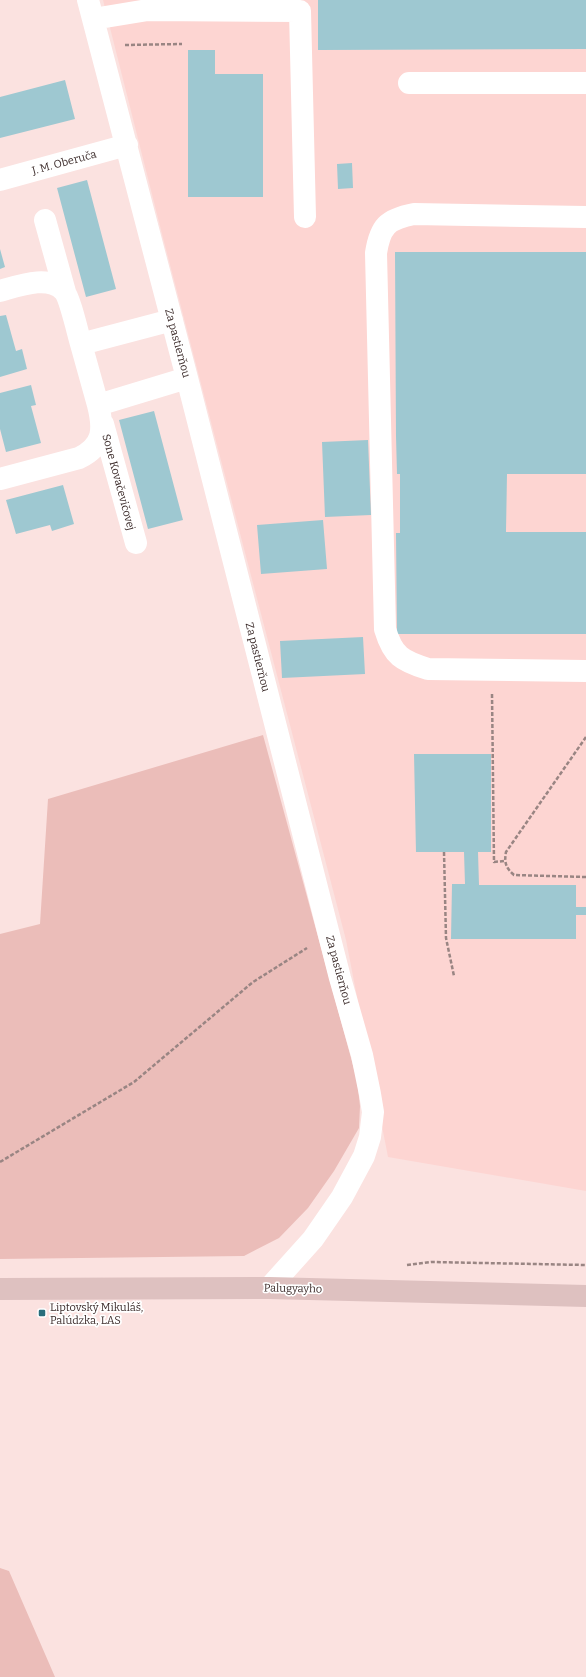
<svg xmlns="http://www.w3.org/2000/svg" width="586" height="1677" viewBox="0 0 586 1677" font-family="Bitter,serif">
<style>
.built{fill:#fdd5d2}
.green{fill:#ebbdb9}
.building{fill:#9ec8d1}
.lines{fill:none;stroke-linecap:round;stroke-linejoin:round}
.path{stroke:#998583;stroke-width:2.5;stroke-dasharray:4 2;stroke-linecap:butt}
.minor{stroke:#fff;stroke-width:22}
.major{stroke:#dec1c0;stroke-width:22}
.poi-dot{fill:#286e7c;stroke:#fff;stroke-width:1.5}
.labels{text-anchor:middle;stroke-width:3.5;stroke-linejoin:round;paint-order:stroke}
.street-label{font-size:11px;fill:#3c2c2b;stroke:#fff}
.poi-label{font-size:11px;fill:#3c2c2b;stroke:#fff;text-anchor:start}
</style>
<rect width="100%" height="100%" fill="#fbe2e0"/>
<!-- built -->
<path class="built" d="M 103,0 L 586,0 L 586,1191 L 388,1157 L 346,940 L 162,234 Z"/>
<!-- green -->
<path class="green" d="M 263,735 L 357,1080 L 360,1106 L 359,1128 L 334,1171 L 308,1208 L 279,1238 L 244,1256 L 0,1259 L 0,934 L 40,924 L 48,799 Z
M 0,1568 L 9,1571 L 55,1677 L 0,1677 Z"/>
<!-- building -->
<path class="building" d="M 318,0 L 586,0 L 586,49 L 318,50 Z
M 188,50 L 215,50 L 215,74 L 263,74 L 263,197 L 188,197 Z
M 65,80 L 75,119 L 0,138 L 0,97 Z
M 352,163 L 353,188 L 338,189 L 337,164 Z
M 87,180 L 116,289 L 86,297 L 57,188 Z
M 0,249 L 5,267 L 0,269 Z
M 395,252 L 586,252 L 586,474 L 507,474 L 506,532 L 586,532 L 586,634 L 397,634 L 396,533 L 400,533 L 400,474 L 397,474 L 396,436 Z
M 6,315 L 16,351 L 22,349 L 27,369 L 0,377 L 0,316 Z
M 31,385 L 36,405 L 31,406 L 41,443 L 6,452 L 0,429 L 0,393 Z
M 154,411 L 183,520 L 148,529 L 119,420 Z
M 368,440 L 371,515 L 325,517 L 322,442 Z
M 63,485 L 74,524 L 52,531 L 50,525 L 16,534 L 6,500 Z
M 323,520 L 327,569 L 261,574 L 257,525 Z
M 363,637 L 365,674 L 282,678 L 280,641 Z
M 414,754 L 491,754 L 491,852 L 478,852 L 479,885 L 576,885 L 576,907 L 586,907 L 586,915 L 576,915 L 576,939 L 451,939 L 452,884 L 465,884 L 464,852 L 416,852 Z"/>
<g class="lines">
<!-- path -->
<path class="path" d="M 125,45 L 182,44
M 492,694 L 494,862 L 504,861
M 586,737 L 506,852 C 504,863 506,868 514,875 L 586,877
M 444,852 L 446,938 L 454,976
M 0,1162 L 134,1082 L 253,982 L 307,948
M 407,1265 L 431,1262 L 586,1265"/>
<!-- minor -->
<path class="minor" d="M 88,0 L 187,378 L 340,978 L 362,1055 L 370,1094 L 373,1112 L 370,1137 L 364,1156 L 342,1197 L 313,1239 L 269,1288
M 93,19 L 148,10 L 300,11 L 305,217
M 409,83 L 586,83
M 0,180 L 127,145
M 586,217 L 414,214 C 387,219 380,227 376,253 L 385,629 C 393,656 402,661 428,669 L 586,671
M 45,220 L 65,292
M 0,291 C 18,286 49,274 64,291 C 70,298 78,334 81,344 L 172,320
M 81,344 L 98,405
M 103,424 L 136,543
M 0,479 L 79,458 C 104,446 104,429 98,405 L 187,378"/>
<!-- major -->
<path class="major" d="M 0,1289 L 269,1288 L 586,1296"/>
</g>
<!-- markers -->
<rect class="poi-dot" x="38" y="1309" width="8" height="8" rx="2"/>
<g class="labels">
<!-- street labels -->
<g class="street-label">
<text transform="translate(64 162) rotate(-15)" y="4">J. M. Oberuča</text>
<text transform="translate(178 343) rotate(75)" y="4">Za pastierňou</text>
<text transform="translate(119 482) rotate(75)" y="4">Sone Kovačevičovej</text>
<text transform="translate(258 657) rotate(76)" y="4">Za pastierňou</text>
<text transform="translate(339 970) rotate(75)" y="4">Za pastierňou</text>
<text transform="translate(293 1288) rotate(1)" y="4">Palugyayho</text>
</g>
<!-- poi labels -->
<g class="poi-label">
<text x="50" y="1311">Liptovský Mikuláš,<tspan x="50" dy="13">Palúdzka, LAS</tspan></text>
</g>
</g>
</svg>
